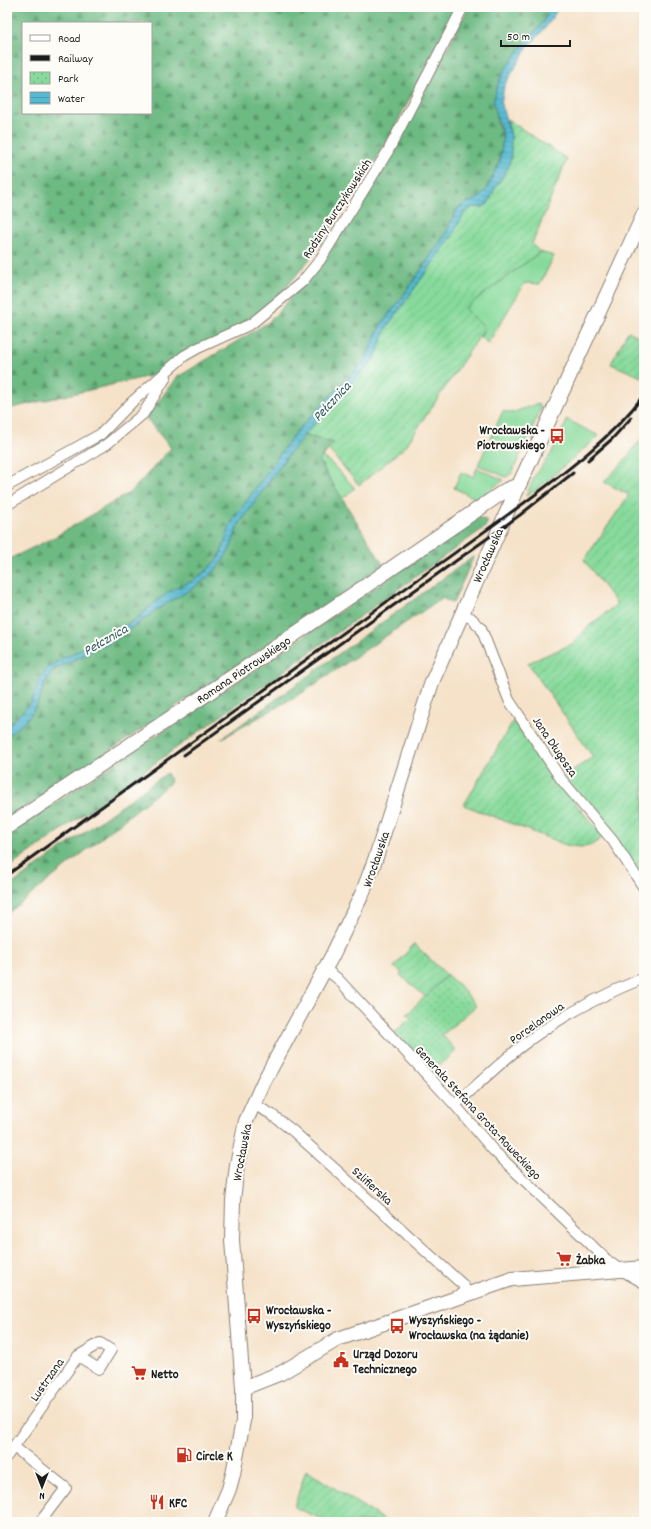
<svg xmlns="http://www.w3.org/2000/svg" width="651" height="1529" viewBox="0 0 651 1529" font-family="Dekko,sans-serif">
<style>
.grass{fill:#87da9b;stroke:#527b5c}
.forest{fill:url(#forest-firs);stroke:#446b50;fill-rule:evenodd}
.park{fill:url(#park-dots);stroke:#527b5c}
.garden{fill:url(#garden-furrows);stroke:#527b5c}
.water{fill:url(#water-rules);stroke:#386b77}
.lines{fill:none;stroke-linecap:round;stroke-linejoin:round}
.street-casing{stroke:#887f72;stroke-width:12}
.secondary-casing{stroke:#887f72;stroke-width:16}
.street{stroke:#fff;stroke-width:10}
.secondary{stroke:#fff;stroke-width:14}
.rail{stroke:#1c1c1c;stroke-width:3}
.labels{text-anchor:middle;stroke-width:4;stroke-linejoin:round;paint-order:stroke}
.street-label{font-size:13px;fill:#1c1c1c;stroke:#fdfcf7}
.poi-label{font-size:13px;font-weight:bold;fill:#1c1c1c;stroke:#fdfcf7;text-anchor:start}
.water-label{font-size:14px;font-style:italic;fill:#325b65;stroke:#fdfcf7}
</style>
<defs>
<pattern id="forest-firs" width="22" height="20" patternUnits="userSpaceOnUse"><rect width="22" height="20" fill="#6dba83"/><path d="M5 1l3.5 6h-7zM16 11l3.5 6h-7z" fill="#59966a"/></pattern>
<pattern id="park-dots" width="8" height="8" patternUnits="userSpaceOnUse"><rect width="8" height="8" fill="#87da9b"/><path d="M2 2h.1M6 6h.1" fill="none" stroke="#74ba85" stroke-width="1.8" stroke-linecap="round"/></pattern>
<pattern id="garden-furrows" width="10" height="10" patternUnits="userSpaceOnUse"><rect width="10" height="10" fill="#87da9b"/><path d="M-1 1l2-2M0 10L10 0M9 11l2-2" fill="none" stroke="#74ba85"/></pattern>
<pattern id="water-rules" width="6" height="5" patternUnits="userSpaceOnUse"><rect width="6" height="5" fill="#54bad2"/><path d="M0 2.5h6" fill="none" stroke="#499fb4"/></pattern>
</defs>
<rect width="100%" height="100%" fill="#fdfcf7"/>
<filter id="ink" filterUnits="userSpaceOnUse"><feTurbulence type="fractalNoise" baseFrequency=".025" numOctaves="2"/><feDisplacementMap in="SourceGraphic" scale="8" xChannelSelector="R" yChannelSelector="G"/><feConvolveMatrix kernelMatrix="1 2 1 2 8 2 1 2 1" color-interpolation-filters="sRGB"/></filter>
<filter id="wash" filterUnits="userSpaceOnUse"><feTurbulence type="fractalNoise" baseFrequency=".012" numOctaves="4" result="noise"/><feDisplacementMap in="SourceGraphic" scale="16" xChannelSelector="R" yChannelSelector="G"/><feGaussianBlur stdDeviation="0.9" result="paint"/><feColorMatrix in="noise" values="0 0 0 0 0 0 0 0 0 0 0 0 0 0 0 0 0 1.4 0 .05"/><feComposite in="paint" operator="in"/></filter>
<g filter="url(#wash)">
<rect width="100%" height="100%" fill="#f5e2c9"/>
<!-- grass -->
<path class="grass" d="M 540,252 L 554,256 L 540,284 L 525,283 L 488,343 L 480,337 L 485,328 L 464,308 Z
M 536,404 L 540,405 L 541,408 L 512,473 L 506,477 L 478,465 L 503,411 L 512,413 Z
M 566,419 L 599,436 L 536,490 L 526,496 L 535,475 L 551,454 L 558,439 L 562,440 L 565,433 L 562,431 L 566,423 Z
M 322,457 L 331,463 L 355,488 L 342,499 L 319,460 Z
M 477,468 L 504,480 L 477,499 L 454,488 L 461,472 L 473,477 Z"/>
<!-- forest -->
<path class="forest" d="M 7,7 L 458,7 L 383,149 L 313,255 L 263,315 L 163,373 L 7,409 ZM 23,23 L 151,23 L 151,113 L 23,113 Z
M 469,7 L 552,7 L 541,25 L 523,45 L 505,69 L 497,86 L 497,122 L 503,137 L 500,160 L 487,189 L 478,199 L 468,202 L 457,209 L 445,235 L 403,296 L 380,326 L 365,360 L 294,434 L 278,457 L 224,545 L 219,557 L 207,570 L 192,581 L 170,591 L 153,604 L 137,618 L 110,635 L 59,660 L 40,678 L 31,703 L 17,717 L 7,726 L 7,560 L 53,538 L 132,491 L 171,448 L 146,418 L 176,378 L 269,322 L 324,261 L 392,154 Z
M 304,435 L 334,443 L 319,461 L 384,566 L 7,820 L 7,736 L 25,722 L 37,705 L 46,681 L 53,670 L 114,640 L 161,607 L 213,573 L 224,559 L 231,547 L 238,526 L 285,459 Z
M 478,517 L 488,521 L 485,527 L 7,869 L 7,835 L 246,676 Z
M 474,556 L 453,603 L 442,598 L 302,693 L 221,739 Z
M 167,773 L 171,782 L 7,914 L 7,888 Z"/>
<!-- park -->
<path class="park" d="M 447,975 L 463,989 L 476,1006 L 442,1035 L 456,1051 L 432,1071 L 395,1032 L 411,1018 L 407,1014 Z"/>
<!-- garden -->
<path class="garden" d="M 507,119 L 567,159 L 532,244 L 540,252 L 465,308 L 485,328 L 405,447 L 359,485 L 328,449 L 334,443 L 304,435 L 374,358 L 387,327 L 452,236 L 464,213 L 472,207 L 482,207 L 488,204 L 494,190 L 508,168 L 511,136 Z
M 628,331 L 644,339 L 644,378 L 611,364 Z
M 644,435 L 644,880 L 564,776 L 593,757 L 528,663 L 572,644 L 589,626 L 617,604 L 584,560 L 629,495 L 604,482 L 626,459 Z
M 513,721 L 557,781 L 603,837 C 588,849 585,848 566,845 L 464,805 Z
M 414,944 L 447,975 L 426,997 L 400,975 L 402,972 L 394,967 Z
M 306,1470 L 387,1522 L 326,1522 L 326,1521 L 294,1507 Z"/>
<!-- water -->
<path class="water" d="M 552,7 L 559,7 L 546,27 L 527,48 L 504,86 L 501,104 L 511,136 L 511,158 L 508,168 L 494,190 L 488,204 L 482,207 L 472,207 L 464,213 L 452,236 L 387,327 L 375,358 L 304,435 L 285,459 L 238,526 L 231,547 L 224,559 L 213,573 L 195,587 L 161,607 L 114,640 L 53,670 L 46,681 L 37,705 L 25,722 L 7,736 L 7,726 L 17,717 L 31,703 L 40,678 L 48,667 L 59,660 L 110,635 L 137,619 L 153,604 L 170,591 L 192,581 L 207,570 L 219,557 L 224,545 L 231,523 L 294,434 L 365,360 L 380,326 L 403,296 L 445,235 L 457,209 L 468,202 L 478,199 L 487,189 L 500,160 L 503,137 L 493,103 L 497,86 L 505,69 L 523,45 L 541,25 Z"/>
</g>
<g filter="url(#ink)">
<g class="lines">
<defs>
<path id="street" d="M 7,486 L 101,434 L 132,402 L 184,356 L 198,348 L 251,324 L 302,282 L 320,260 L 388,151 L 463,7
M 7,505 L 107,444 L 143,414 L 166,377
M 461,614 L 471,618 L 481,628 L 509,700 L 561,779 L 613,841 L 644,888
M 325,969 L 337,978 L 455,1105 L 493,1150 L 608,1261 L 619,1269 L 644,1283
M 253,1104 L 271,1114 L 293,1131 L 463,1285 L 468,1295
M 455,1105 C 476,1086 497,1066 519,1048 C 557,1018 599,996 644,978
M 14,1447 L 66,1488 L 40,1522
M 7,1456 L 78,1356 L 100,1343 L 111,1350 L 99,1369 L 78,1356"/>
<path id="secondary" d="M 7,827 L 241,671 L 506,490 L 519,485
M 243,1388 L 281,1373 L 338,1339 L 512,1279 L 644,1268
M 215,1522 L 229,1489 L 233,1474 L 243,1421 L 243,1388 L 232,1240 L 233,1201 L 237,1165 L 246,1121 L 264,1081 L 332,956 L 363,892 L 376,857 L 432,682 L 519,485 L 644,214"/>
</defs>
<!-- street casing -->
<use href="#street" class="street-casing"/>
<!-- secondary casing -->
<use href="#secondary" class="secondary-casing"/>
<!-- street -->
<use href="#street" class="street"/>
<!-- secondary -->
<use href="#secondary" class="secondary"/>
<!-- rail -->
<path class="rail" d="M 588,460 L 612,439 L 631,418
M 184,755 L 520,515 L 573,473
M 7,875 L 524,503 C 567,471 611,438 644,395"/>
</g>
</g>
<!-- icons -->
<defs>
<symbol id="bus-bare" viewBox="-9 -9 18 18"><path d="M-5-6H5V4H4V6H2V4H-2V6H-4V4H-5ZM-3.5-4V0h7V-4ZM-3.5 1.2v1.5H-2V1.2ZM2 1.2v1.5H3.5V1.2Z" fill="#c8321e" stroke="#fdfcf7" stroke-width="2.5" paint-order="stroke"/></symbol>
<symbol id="supermarket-bare" viewBox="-9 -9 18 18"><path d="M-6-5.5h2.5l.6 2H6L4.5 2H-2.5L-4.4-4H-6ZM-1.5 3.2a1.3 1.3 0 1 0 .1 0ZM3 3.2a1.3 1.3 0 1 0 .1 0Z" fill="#c8321e" stroke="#fdfcf7" stroke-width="2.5" paint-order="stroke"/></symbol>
<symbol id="civic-bare" viewBox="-9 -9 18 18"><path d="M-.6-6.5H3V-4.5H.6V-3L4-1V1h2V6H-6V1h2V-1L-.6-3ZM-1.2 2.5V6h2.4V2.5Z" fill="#c8321e" stroke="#fdfcf7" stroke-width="2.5" paint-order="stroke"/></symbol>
<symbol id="fuel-bare" viewBox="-9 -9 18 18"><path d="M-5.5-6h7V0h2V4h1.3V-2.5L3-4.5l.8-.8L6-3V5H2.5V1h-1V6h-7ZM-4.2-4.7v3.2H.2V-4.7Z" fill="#c8321e" stroke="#fdfcf7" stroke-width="2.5" paint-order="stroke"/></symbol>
<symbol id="restaurant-bare" viewBox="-9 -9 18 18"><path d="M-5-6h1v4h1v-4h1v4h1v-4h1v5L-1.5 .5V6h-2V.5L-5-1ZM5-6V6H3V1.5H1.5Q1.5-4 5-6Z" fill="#c8321e" stroke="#fdfcf7" stroke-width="2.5" paint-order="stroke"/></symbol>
</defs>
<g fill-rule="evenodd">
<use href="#bus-bare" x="546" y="425" width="22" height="22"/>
<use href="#supermarket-bare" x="553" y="1248" width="22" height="22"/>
<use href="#bus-bare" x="243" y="1305" width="22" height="22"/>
<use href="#bus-bare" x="386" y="1315" width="22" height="22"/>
<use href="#civic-bare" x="330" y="1349" width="22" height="22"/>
<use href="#supermarket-bare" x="128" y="1362" width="22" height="22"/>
<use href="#fuel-bare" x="173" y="1444" width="22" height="22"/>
<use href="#restaurant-bare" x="146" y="1491" width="22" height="22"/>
</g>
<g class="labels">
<!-- street labels -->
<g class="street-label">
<text transform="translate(336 208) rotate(-57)" y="5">Rodziny Burczykowskich</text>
<text transform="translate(487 555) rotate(-66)" y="5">Wrocławska</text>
<text transform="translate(243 669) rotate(-34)" y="5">Romana Piotrowskiego</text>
<text transform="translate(556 746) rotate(56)" y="5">Jana Długosza</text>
<text transform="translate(375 859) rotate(-71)" y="5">Wrocławska</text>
<text transform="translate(536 1022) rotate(-35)" y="5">Porcelanowa</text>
<text transform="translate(479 1112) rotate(47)" y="5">Generała Stefana Grota-Roweckiego</text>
<text transform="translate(241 1152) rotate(-79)" y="5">Wrocławska</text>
<text transform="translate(373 1185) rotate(42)" y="5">Szlifierska</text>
<text transform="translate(46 1379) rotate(-55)" y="5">Lustrzana</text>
</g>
<!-- poi labels -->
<g class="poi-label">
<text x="545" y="434" text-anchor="end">Wrocławska -<tspan x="545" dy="15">Piotrowskiego</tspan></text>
<text x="576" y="1264">Żabka</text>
<text x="266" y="1314">Wrocławska -<tspan x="266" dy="15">Wyszyńskiego</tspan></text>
<text x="409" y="1324">Wyszyńskiego -<tspan x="409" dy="15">Wrocławska (na żądanie)</tspan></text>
<text x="353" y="1358">Urząd Dozoru<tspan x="353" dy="15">Technicznego</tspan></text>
<text x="151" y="1378">Netto</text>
<text x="196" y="1460">Circle K</text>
<text x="169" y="1507">KFC</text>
</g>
<!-- water labels -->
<g class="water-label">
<text transform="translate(331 401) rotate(-47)" y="5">Pełcznica</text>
<text transform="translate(105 639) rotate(-30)" y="5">Pełcznica</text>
</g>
</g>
<!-- margin -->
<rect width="651" height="1529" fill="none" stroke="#fdfcf7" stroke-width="24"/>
<!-- legend -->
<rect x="22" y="22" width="130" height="92" fill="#fdfcf7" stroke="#a3a29f"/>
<rect x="30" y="35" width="20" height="6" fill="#ffffff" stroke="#a3a29f"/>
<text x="58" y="42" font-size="12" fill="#1c1c1c">Road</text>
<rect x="30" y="55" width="20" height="6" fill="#1c1c1c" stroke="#a3a29f"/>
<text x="58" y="62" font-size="12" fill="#1c1c1c">Railway</text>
<rect x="30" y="72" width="20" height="12" fill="url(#park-dots)" stroke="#a3a29f"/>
<text x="58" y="82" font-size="12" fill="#1c1c1c">Park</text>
<rect x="30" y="92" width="20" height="12" fill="url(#water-rules)" stroke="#a3a29f"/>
<text x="58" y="102" font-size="12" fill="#1c1c1c">Water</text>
<!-- north arrow -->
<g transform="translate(42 1487) rotate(180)" stroke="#fdfcf7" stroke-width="3" paint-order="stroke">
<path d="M0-3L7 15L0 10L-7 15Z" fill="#1c1c1c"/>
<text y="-6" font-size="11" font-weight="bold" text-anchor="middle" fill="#1c1c1c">N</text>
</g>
<!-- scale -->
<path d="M501 40v6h69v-6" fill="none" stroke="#1c1c1c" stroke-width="2"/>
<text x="507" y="40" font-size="12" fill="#1c1c1c" stroke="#fdfcf7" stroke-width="3" paint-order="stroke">50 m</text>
</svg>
